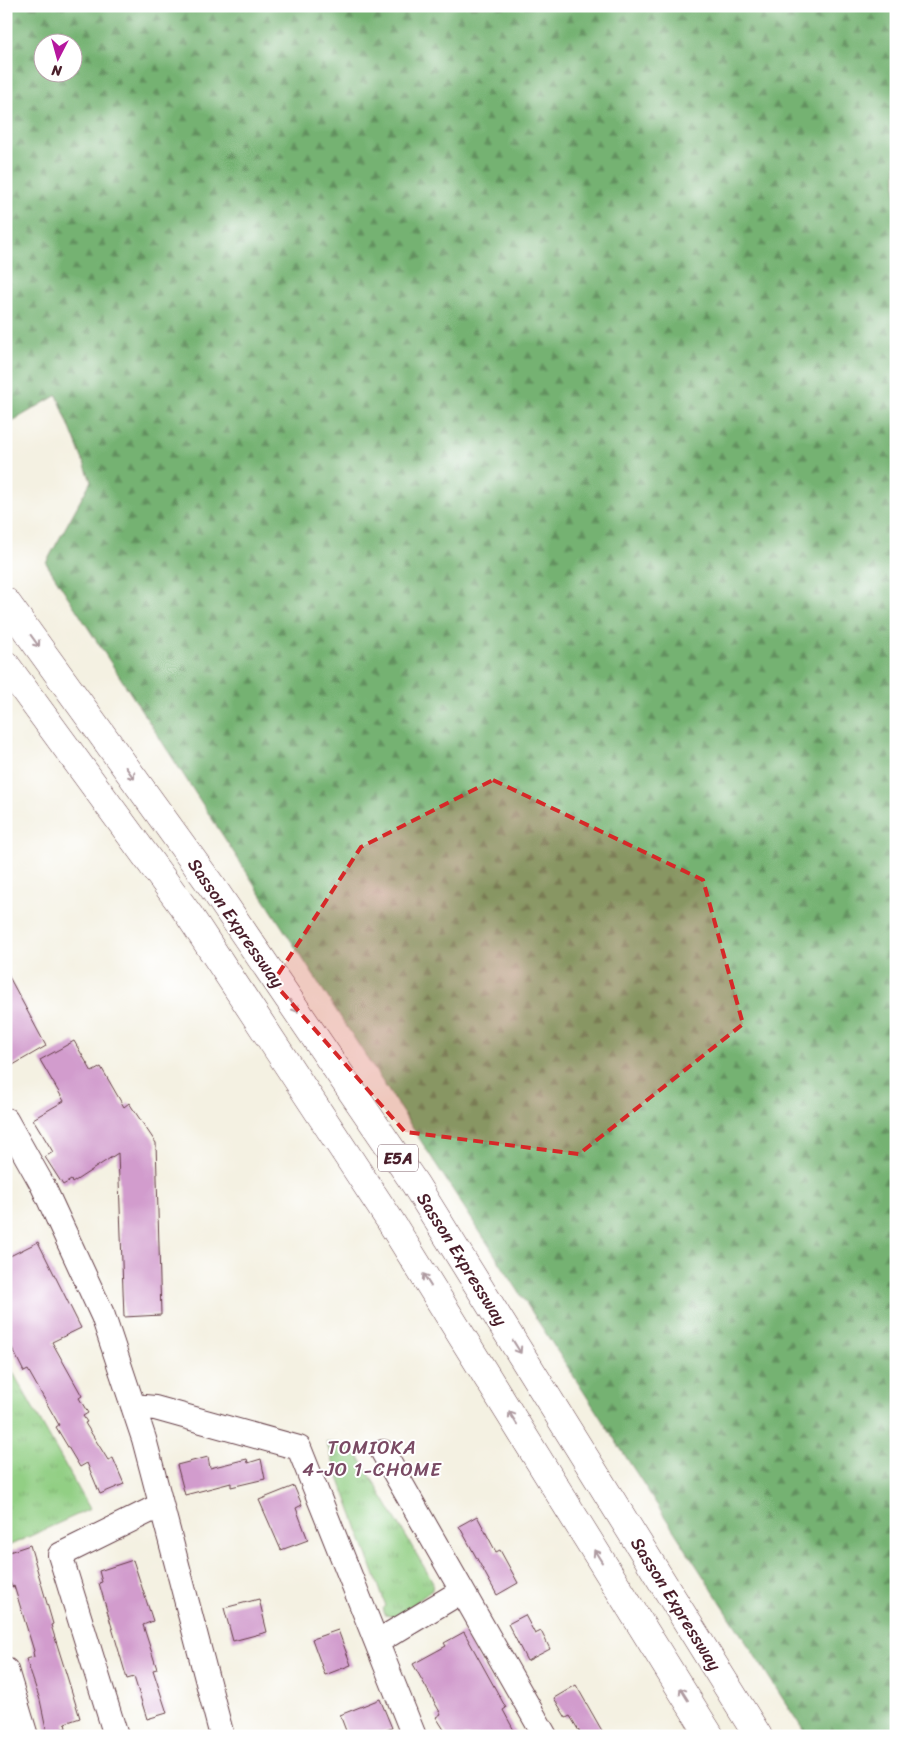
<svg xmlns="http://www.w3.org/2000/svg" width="902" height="1742" viewBox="0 0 902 1742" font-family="Sriracha,sans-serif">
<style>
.grass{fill:url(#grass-tufts);stroke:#6e7758}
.forest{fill:url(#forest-firs);stroke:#60684e;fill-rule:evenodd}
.building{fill:#d29ccd}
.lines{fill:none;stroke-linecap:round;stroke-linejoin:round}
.street-casing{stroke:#643e46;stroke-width:26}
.highway-casing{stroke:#643e46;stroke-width:29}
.street{stroke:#fff;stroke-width:24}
.highway{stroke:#fff;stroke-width:28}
.oneway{stroke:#ae9aa0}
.marked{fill:#d62828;fill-opacity:0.2;stroke:#d62828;stroke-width:4;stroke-dasharray:10 6;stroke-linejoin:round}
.labels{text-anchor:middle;stroke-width:4;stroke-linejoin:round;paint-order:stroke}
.shield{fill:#fff;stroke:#80626b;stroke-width:1}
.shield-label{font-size:16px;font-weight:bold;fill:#4a1f2b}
.street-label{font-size:18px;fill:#4a1f2b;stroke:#fff}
.neighbourhood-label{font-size:19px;letter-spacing:1px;fill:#7a4b64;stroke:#fff}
</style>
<defs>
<pattern id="grass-tufts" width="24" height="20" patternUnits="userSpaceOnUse" patternTransform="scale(1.25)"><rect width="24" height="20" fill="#92cf84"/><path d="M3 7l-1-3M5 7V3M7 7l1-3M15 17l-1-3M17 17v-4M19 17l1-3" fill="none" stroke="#7fb172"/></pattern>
<pattern id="forest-firs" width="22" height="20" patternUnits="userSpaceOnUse" patternTransform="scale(1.25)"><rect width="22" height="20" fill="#75b272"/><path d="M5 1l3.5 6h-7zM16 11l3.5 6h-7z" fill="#62905e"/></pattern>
</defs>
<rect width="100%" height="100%" fill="#fff"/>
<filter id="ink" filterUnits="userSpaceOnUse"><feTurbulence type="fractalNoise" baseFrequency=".02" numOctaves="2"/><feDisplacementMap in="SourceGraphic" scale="10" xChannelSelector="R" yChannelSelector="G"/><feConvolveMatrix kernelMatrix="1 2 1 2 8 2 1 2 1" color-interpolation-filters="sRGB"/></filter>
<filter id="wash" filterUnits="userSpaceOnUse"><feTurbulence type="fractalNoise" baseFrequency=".0096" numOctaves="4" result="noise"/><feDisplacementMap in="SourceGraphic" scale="20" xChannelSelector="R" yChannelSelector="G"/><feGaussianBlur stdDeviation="1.12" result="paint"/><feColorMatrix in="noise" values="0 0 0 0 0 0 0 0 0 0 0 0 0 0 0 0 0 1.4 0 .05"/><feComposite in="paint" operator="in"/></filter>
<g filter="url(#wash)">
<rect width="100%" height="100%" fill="#f4f1e2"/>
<!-- grass -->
<path class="grass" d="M 6,1360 L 90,1509 L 6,1547 Z
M 326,1442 L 352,1445 L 433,1582 L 432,1590 L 396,1617 L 385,1615 L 383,1608 L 386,1606 Z"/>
<!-- forest -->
<path class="forest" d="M 6,6 L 896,6 L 896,1736 L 807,1736 L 46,563 L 91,481 L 57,395 L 6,425 ZM 42,42 L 72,42 L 72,72 L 42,72 Z"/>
<g id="blocks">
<!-- building -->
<path class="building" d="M 6,971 L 46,1046 L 6,1069 Z
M 74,1041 L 92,1072 L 101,1067 L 124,1107 L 129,1103 L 156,1143 L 161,1315 L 124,1317 L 118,1153 L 72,1183 L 71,1180 L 63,1185 L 45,1157 L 53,1152 L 33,1119 L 64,1101 L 40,1060 Z
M 38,1242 L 81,1328 L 52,1342 L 82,1396 L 79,1398 L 88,1413 L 83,1416 L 87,1422 L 85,1423 L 108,1460 L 113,1458 L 124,1484 L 100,1494 L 87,1463 L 80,1467 L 56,1427 L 59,1425 L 28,1370 L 24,1372 L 6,1336 L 6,1258 Z
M 208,1457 L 210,1468 L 247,1459 L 248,1463 L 261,1459 L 265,1479 L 231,1487 L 231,1483 L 185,1495 L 177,1465 Z
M 294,1486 L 302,1505 L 296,1508 L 308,1540 L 281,1550 L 259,1500 Z
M 477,1516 L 496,1552 L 500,1550 L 518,1583 L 497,1595 L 459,1526 Z
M 30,1545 L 53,1624 L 51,1625 L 80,1718 L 65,1723 L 66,1728 L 47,1733 L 40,1700 L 26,1659 L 34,1657 L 33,1652 L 34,1651 L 14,1586 L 12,1587 L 6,1570 L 6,1553 Z
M 133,1560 L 153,1621 L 143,1625 L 157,1669 L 153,1670 L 167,1713 L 147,1719 L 134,1677 L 127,1679 L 99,1583 L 102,1582 L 99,1571 Z
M 259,1599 L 267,1632 L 233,1641 L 224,1608 Z
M 525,1615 L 535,1634 L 541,1631 L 550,1649 L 527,1661 L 508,1624 Z
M 338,1630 L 351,1665 L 325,1675 L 312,1639 Z
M 464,1632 L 506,1708 L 503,1710 L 517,1736 L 448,1736 L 436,1717 L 441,1714 L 413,1664 L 446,1646 L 444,1643 Z
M 576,1685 L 605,1736 L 582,1736 L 570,1716 L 566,1718 L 554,1698 Z
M 380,1699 L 392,1728 L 371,1736 L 348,1736 L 340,1715 Z"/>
</g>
</g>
<g filter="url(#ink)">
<use href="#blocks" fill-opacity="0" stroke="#643e46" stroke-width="1"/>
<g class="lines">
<defs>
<path id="street" d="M 6,1120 L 42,1184 L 103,1316 L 144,1439 L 222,1736
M 133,1406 L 155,1408 L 299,1448 L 414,1736
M 383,1452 L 545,1736
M 377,1642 L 462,1591
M 6,1670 L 26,1736
M 116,1736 L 60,1555 L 161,1505"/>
<path id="highway" d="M 6,602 L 213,888 L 415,1184 L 758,1736
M 6,665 L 189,915 L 389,1219 L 710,1736"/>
</defs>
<!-- street casing -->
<use href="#street" class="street-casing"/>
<!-- highway casing -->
<use href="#highway" class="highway-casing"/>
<!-- street -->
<use href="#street" class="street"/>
<!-- highway -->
<use href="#highway" class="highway"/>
</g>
<!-- one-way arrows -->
<defs><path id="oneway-shaft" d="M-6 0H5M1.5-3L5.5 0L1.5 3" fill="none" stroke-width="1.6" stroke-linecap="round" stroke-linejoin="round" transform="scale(1.25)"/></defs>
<g class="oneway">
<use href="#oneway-shaft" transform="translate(35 641) rotate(54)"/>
<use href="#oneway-shaft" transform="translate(130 773) rotate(54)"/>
<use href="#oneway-shaft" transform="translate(294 1006) rotate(56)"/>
<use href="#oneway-shaft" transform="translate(427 1280) rotate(-122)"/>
<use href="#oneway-shaft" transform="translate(517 1347) rotate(58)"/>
<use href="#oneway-shaft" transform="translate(513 1418) rotate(-122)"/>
<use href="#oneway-shaft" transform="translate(598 1556) rotate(-122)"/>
<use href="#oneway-shaft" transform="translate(684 1694) rotate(-122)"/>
</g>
</g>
<!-- marked area -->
<path class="marked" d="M 493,780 L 703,880 L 743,1024 L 579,1154 L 405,1132 L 273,982 L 361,847 Z"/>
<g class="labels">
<!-- shield labels -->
<rect class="shield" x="378" y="1144.5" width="40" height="27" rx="4"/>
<g class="shield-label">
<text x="398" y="1164">E5A</text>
</g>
<!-- street labels -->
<g class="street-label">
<text transform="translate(236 923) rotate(55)" y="6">Sasson Expressway</text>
<text transform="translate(462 1259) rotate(58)" y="6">Sasson Expressway</text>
<text transform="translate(676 1604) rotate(58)" y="6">Sasson Expressway</text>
</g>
<!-- neighbourhood labels -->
<g class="neighbourhood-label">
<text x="372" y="1454">TOMIOKA<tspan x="372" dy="22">4-JO 1-CHOME</tspan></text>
</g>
</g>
<!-- margin -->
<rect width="902" height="1742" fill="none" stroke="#fff" stroke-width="25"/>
<!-- north arrow -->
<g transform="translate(58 58) rotate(186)"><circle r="24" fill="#ffffff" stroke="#b7a5aa"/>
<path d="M0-4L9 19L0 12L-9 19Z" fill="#b5179e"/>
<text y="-8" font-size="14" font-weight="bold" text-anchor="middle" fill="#4a1f2b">N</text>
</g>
</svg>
